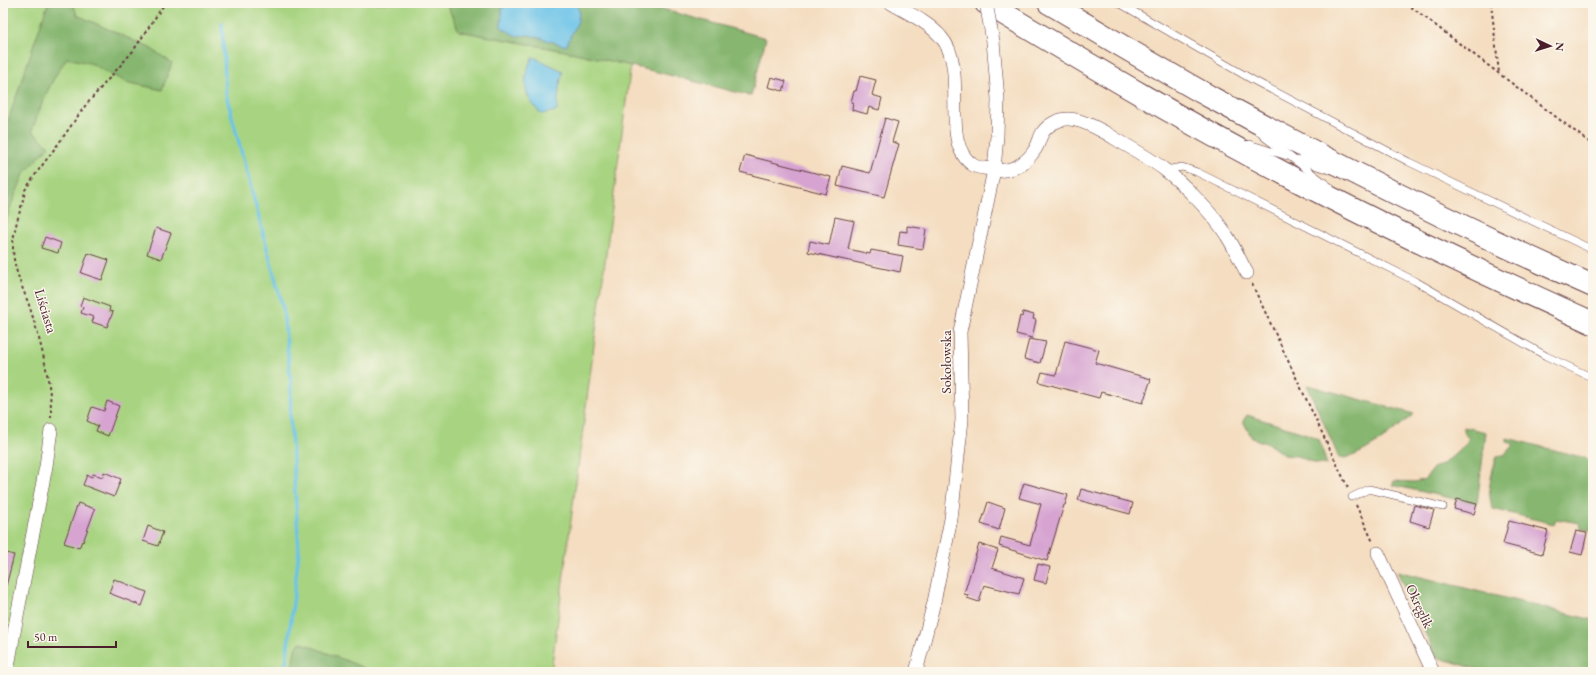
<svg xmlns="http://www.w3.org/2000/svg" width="1596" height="675" viewBox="0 0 1596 675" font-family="'EB Garamond',serif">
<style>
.green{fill:#a8d481;stroke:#797a56}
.forest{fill:#86b66f;stroke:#686a4d}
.water{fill:#6ac3e8;stroke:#5a718a}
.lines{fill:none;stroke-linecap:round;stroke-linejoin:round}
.stream{stroke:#6ac3e8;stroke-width:3.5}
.building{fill:#d7a4d2}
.lane-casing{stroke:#643c41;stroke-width:8}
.street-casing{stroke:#643c41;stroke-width:14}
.highway-casing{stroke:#643c41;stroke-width:24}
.path{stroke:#643c41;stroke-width:2;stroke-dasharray:3 3;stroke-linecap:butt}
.lane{stroke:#fff;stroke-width:7}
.street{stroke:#fff;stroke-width:13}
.highway{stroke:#fff;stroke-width:22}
.street-bridge-casing{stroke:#643c41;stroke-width:14;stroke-linecap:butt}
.street-bridge{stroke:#fff;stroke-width:13}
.labels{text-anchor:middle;stroke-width:3;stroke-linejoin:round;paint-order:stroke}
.street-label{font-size:14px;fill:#4a1f2b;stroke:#fbf7ec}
</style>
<rect width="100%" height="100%" fill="#fbf7ec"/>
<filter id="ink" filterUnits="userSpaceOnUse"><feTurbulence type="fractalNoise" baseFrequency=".025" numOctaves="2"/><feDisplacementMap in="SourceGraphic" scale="8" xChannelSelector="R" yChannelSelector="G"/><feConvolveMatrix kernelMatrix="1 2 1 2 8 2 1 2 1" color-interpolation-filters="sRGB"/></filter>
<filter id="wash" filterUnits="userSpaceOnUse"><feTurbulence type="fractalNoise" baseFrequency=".012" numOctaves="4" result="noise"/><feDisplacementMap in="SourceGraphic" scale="16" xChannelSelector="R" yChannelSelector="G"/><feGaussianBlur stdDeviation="0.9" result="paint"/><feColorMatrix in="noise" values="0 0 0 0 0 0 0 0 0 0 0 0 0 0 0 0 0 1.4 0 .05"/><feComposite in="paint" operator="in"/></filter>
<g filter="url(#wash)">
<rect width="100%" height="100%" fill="#f4ddc0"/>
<!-- green -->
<path class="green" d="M 3,3 L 639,3 L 551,672 L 3,672 Z"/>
<!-- forest -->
<path class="forest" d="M 48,3 L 73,3 L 77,15 L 150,48 L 172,63 L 162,90 L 126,82 L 104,71 L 93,64 L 67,58 C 49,83 42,103 32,131 L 49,146 L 24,174 L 8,213 L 3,238 L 3,135 Z
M 446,3 L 641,3 L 766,38 L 751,96 L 657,72 L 575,53 L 459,31 Z
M 1307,385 L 1414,414 C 1397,428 1360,460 1339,458 Z
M 1247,415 L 1307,434 L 1319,439 L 1327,465 L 1314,463 L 1297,456 L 1284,455 L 1269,444 L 1252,438 L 1243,421 Z
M 1464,427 L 1486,432 L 1477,504 L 1392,485 L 1394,481 L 1415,482 L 1425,479 L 1433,468 L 1445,463 L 1465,445 L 1469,438 L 1464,434 Z
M 1507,438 L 1593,460 L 1593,532 L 1581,528 L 1580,523 L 1556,519 L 1554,524 L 1493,509 C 1486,492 1491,473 1497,457 L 1504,455 L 1514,444 L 1507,442 Z
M 1397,571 L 1593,620 L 1593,672 L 1487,672 L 1436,657 Z
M 300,642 L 374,672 L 291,672 L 295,650 Z"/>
<!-- water -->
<path class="water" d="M 505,3 L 571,3 L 576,5 L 579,10 L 578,21 L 566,46 L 530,35 L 516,36 L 501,27 L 502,10 Z
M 533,57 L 563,71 L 559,88 L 557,111 L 541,114 C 537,109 531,103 528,96 C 523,84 526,68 533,57 Z"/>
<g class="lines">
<!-- stream -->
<path class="stream" d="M 222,24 L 226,94 L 283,308 L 291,384 L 290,416 L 299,550 L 285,672"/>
</g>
<g id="blocks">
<!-- building -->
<path class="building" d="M 860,76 L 876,80 L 872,95 L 882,98 L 879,110 L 869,107 L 867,114 L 852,110 L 853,103 L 851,102 L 854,91 L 856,91 Z
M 771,77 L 786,81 L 783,91 L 768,87 Z
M 885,118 L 898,122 L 892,142 L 899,144 L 884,197 L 837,186 L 842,166 L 870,173 Z
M 745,155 L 831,177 L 826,194 L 740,172 Z
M 835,217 L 854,221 L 848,249 L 870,254 L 871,250 L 903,256 L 900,272 L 808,252 L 810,241 L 829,245 Z
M 907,226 L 926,229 L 923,249 L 898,245 L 900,231 L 907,232 Z
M 156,228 L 171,233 L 161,259 L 147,254 Z
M 45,237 L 61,243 L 58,253 L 41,248 Z
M 88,253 L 109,260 L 102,280 L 81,273 Z
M 83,297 L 110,307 L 109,311 L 113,312 L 107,327 L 92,322 L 94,317 L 81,313 L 83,307 L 80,306 Z
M 1023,312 L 1034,315 L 1033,319 L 1036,320 L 1032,338 L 1016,334 L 1020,316 L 1022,317 Z
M 1029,339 L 1046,342 L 1040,363 L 1024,359 Z
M 1065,341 L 1099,350 L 1095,363 L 1151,379 L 1143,403 L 1101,392 L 1099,398 L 1039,382 L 1042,372 L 1056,375 Z
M 107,401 L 119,406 L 108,436 L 96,431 L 98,426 L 87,421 L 92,407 L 104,411 Z
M 104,472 L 121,479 L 114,497 L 83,485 L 87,475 L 92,477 L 93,474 L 103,477 Z
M 1024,483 L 1068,495 L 1065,505 L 1064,505 L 1047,561 L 999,546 L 1001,537 L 1030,545 L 1041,504 L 1019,498 Z
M 1081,489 L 1133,503 L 1130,514 L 1078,500 Z
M 1457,499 L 1477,504 L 1474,514 L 1454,509 Z
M 988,502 L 1005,508 L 999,530 L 981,524 Z
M 78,503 L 95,509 L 83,542 L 82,541 L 79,548 L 64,543 Z
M 1414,505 L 1434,510 L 1429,527 L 1410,521 Z
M 1509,521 L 1548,531 L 1542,554 L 1503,544 Z
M 148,526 L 163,532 L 158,546 L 143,541 Z
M 1576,531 L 1587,533 L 1582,555 L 1570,552 Z
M 979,544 L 998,550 L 992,568 L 1024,578 L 1019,594 L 984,585 L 979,602 L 967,598 L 968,595 L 964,594 Z
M 3,552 L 14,555 L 6,586 L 3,586 Z
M 1038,564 L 1050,567 L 1046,583 L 1034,580 Z
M 114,579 L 147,592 L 142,606 L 109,593 Z"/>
</g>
</g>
<g filter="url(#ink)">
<use href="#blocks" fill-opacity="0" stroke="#643c41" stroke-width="1"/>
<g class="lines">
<defs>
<path id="lane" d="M 1119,3 L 1253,80 L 1409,162 L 1593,250
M 1263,136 L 1330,187
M 1249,144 L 1287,156
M 1299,160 L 1329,170
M 1166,170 L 1182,167 L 1197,172 L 1415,281 L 1546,356 L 1593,378
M 1352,497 L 1369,489 L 1443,507"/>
<path id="street" d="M 891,3 C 908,13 928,22 941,37 C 970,69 938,142 973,165 C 977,168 985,168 990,169 C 1009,174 1026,165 1036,148 C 1039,143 1040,136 1043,132 C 1048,125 1058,119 1067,119 C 1081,118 1107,133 1119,141 C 1135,150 1151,159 1165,170 C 1184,184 1215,216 1227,236 C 1235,248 1240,261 1247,273
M 1378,553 L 1433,672
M 7,672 L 16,621 L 46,466 L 51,430
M 916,672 L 934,602 L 951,519 L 962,420 L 960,332 L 994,170 L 997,136 L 998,99 L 993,41"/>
<path id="highway" d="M 986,3 C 1085,62 1183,121 1285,174 C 1386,228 1489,276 1593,323
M 1049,3 C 1104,35 1158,68 1214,99 C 1338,166 1464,229 1593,286"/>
</defs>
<!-- lane casing -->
<use href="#lane" class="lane-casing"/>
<!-- street casing -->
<use href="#street" class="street-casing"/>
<!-- highway casing -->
<use href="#highway" class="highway-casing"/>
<!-- path -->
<path class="path" d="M 1406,3 L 1593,145
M 1491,3 L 1499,73
M 1252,284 L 1349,490
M 51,418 C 52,383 40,339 29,305 C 22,286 13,268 13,247 C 13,230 20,213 24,196 L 25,190 L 35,175 L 61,140 L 85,106 L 133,51 L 165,3
M 1356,505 L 1373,542
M 1591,546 L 1593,546"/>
<!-- lane -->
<use href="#lane" class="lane"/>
<!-- street -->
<use href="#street" class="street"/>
<!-- highway -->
<use href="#highway" class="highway"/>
<defs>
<path id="street-bridge" d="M 986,3 L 993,41"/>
</defs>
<!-- street-bridge casing -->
<use href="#street-bridge" class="street-bridge-casing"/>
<!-- street-bridge -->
<use href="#street-bridge" class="street-bridge"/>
</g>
</g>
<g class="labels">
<!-- street labels -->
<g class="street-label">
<text transform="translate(46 311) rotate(73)" y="5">Liściasta</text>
<text transform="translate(946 362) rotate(-90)" y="5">Sokołowska</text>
<text transform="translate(1420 606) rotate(65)" y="5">Okręglik</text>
</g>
</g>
<!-- margin -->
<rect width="1596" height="675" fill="none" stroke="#fbf7ec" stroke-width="16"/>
<!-- north arrow -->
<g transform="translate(1550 46) rotate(94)" stroke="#fbf7ec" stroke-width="3" paint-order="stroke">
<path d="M0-3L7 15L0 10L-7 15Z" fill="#4a1f2b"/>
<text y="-6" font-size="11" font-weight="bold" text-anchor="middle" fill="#4a1f2b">N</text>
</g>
<!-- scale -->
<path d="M28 641v6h88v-6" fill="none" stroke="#4a1f2b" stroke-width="2"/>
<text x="34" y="641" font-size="12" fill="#4a1f2b" stroke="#fbf7ec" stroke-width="3" paint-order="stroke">50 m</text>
</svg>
